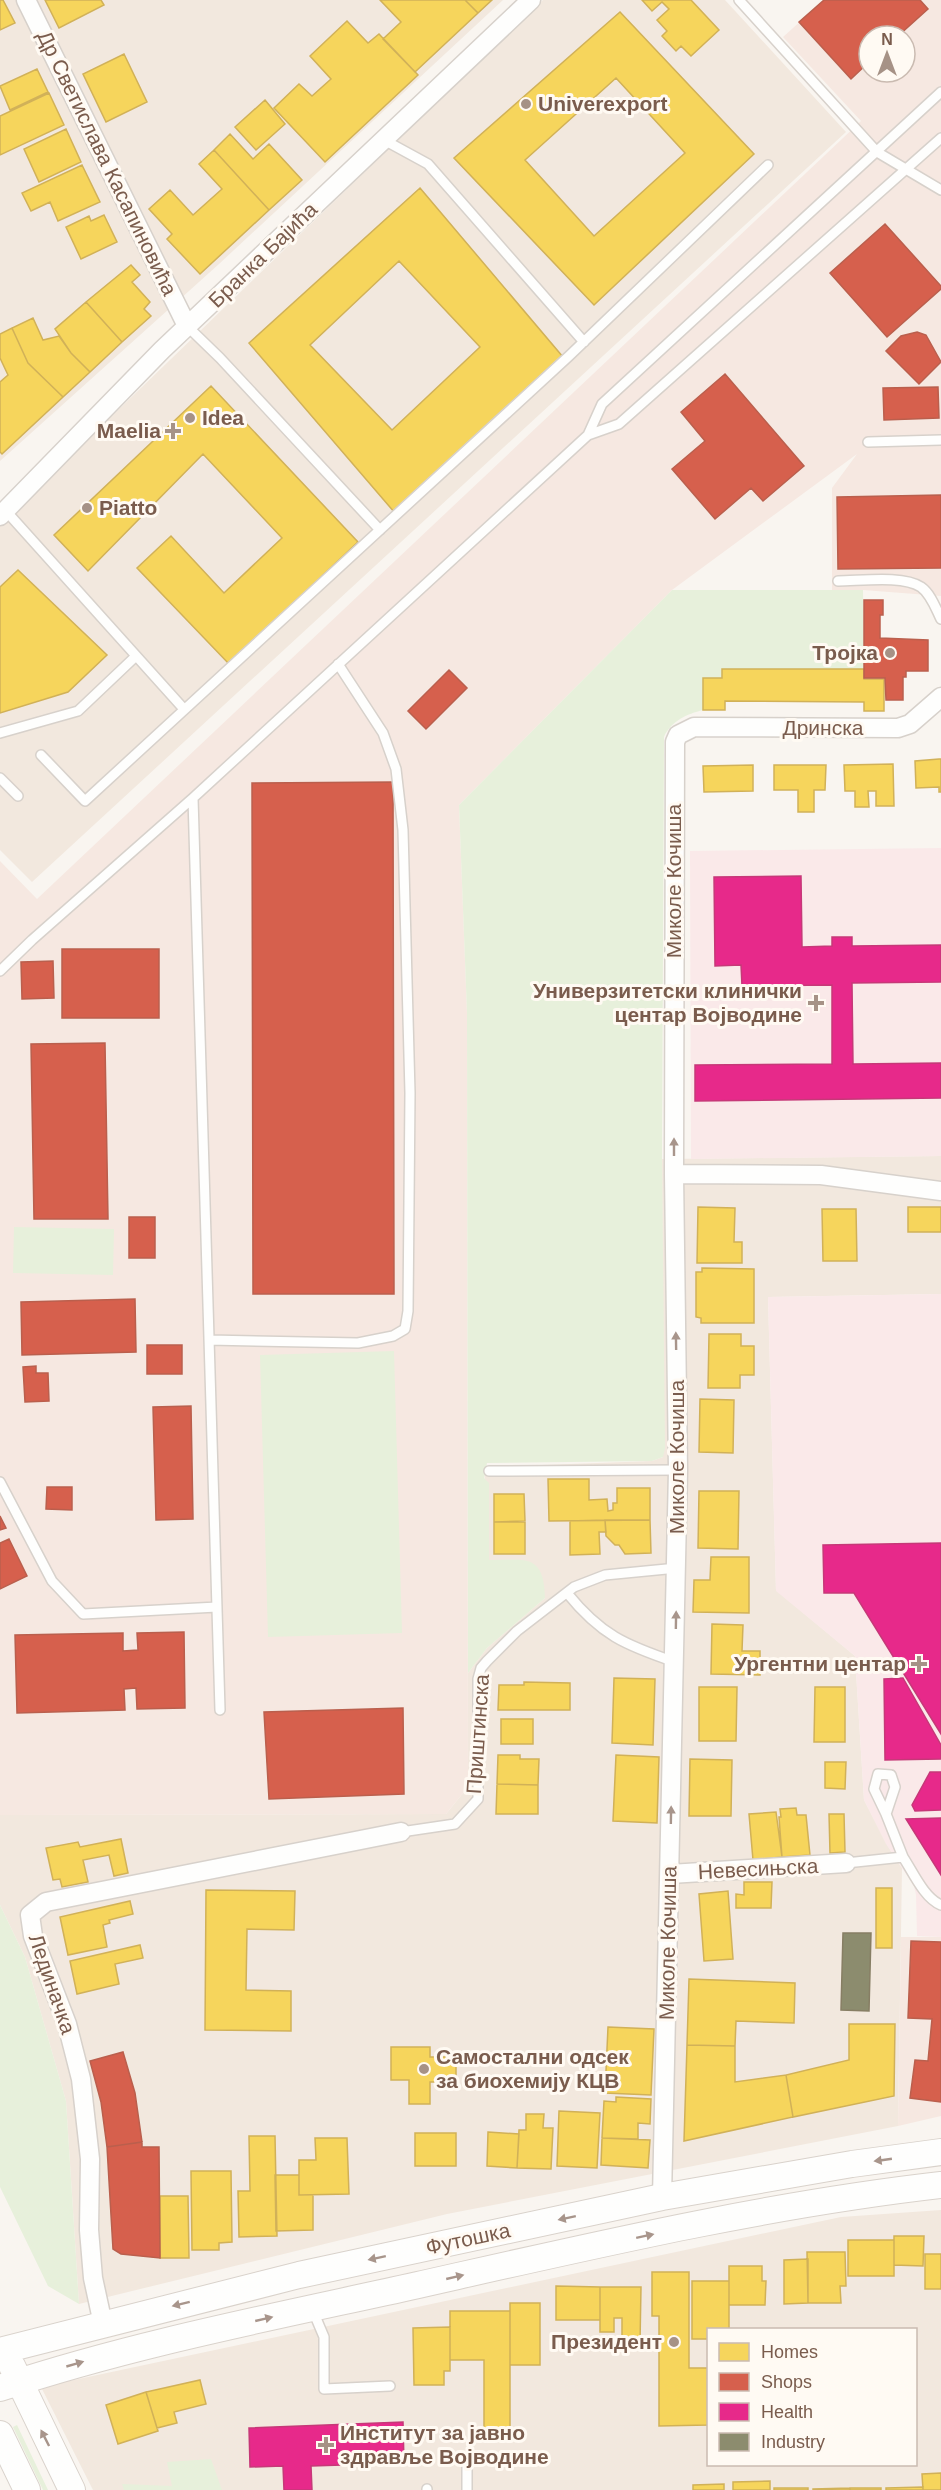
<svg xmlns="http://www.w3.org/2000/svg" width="941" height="2490" viewBox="0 0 941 2490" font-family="Helvetica,sans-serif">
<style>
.residential{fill:#f2e8de;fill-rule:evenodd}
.commercial{fill:#f6e8e1;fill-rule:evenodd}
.medical{fill:#fae9e9}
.green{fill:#e7f0db}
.homes{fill:#f6d55c;stroke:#d1b158;stroke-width:1.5;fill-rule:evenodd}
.shops{fill:#d6604d;stroke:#ba5f4d;stroke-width:1.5}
.health{fill:#e7298a;stroke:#c63878;stroke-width:1.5}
.industry{fill:#8c8c6e;stroke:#877e64;stroke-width:1.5}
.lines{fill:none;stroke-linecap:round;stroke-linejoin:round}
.lane-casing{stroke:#d7d1cb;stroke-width:12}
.street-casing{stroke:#d7d1cb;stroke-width:21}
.secondary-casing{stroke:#d9d2cb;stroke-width:28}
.lane{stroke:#fefefd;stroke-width:9}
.street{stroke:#fefefd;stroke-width:18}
.secondary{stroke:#fefefd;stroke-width:26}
.oneway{fill:#a8958b}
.poi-dot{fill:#a69286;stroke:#fffaf3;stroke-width:2}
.labels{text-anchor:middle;stroke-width:6;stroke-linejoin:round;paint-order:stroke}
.poi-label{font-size:21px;font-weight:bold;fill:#7a5c4d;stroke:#fffaf3;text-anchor:start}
.street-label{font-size:21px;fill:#7a5c4d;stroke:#fffaf3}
</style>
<rect width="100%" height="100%" fill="#f9f5f0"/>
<!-- residential -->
<path class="residential" d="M 0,0 L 503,0 L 219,264 L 0,461 Z
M 543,0 L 725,0 L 846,132 L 32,882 L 0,850 L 0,524 Z
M 941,1156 L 941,1294 L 768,1297 L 776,1590 L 855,1656 L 864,1800 L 894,1857 L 902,1868 L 898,2126 L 447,2214 L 79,2304 L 66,2101 L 25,1957 L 0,1905 L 0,1815 L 446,1814 L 468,1787 L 468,1673 L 487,1648 L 545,1598 L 489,1561 L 484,1467 L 652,1461 L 663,1457 L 662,1159 Z
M 941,2210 L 941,2490 L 93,2490 L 41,2387 L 841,2217 ZM 708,2330 L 916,2330 L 916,2464 L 708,2464 Z"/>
<!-- commercial -->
<path class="commercial" d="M 824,0 L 941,0 L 941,596 L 863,590 L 832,590 L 832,488 L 857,454 L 672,590 L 459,805 L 467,1013 L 468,1787 L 446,1814 L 0,1815 L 0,861 L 37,899 L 861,121 L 783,37 ZM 869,36 L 905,36 L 905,72 L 869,72 Z
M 901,1937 L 941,1937 L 941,2116 L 898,2126 Z"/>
<!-- medical -->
<path class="medical" d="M 941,848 L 941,1156 L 691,1159 L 690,851 Z
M 941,1294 L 941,1937 L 917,1936 L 916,1895 L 914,1886 L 886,1844 L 864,1800 L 855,1656 L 776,1591 L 768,1297 Z"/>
<!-- green -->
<path class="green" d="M 672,590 L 863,590 L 864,669 L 722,669 L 722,678 L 703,678 L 703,710 C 687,714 671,721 664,737 L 662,1159 L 665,1448 L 663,1457 L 652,1461 L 487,1463 L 484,1478 L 489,1483 L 489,1560 C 524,1560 544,1552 545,1598 L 487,1648 L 468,1673 L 467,1013 L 459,805 Z
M 14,1227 L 114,1229 L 113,1275 L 13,1273 Z
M 394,1351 L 402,1633 L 268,1637 L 260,1355 Z
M 0,1905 L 25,1957 L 66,2101 L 79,2304 L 48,2286 L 0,2187 Z
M 17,2425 L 48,2490 L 43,2490 L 13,2427 Z
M 211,2459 L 222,2490 L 124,2490 L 122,2484 L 172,2486 L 167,2462 Z"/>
<!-- homes -->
<path class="homes" d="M 0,0 L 3,0 L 15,23 L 0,30 Z
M 45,0 L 101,0 L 104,5 L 59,28 Z
M 380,0 L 465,0 L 478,13 L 415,72 L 383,39 L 401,22 Z
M 465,0 L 492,0 L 478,13 Z
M 642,0 L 691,0 L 719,30 L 691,56 L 681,46 L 676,51 L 662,36 L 667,31 L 657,20 L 669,9 L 662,2 L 652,11 Z
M 620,12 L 754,154 L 594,305 L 454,158 ZM 616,78 L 685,153 L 594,236 L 525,160 Z
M 347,21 L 368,43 L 379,34 L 418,75 L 325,162 L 274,108 L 299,84 L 312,96 L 331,79 L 310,56 Z
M 124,54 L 147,102 L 106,122 L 83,74 Z
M 37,69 L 48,92 L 10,110 L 0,86 Z
M 49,93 L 64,125 L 0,155 L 0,116 Z
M 265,100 L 285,124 L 256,150 L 235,127 Z
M 66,129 L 81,162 L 39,182 L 24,149 Z
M 230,134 L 253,159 L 269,144 L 302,180 L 269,210 L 214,150 Z
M 214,150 L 269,210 L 200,274 L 167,239 L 172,234 L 149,209 L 170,190 L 193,215 L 222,189 L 199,164 Z
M 82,165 L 100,202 L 58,221 L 50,202 L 31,211 L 22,193 Z
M 420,188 L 563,357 L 395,513 L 249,343 ZM 399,261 L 480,347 L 392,430 L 310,345 Z
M 104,215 L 117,242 L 81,259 L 66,227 L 89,216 L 91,221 Z
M 131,265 L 140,275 L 132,282 L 150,302 L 144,309 L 151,316 L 122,342 L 86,302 Z
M 86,302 L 122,342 L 90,372 L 71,353 L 55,329 Z
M 33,318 L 43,340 L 59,336 L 71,353 L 90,372 L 63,397 L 28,363 L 12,328 Z
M 12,328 L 28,363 L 63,397 L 2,454 L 0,452 L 0,382 L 8,375 L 0,358 L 0,334 Z
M 211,386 L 358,542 L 229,664 L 137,568 L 171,536 L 224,593 L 282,538 L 203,454 L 88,571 L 54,535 Z
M 18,570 L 107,655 L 68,692 L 0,713 L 0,587 Z
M 722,669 L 864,669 L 864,679 L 884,679 L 884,711 L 864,711 L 864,702 L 725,701 L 725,710 L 703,710 L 703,678 L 722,678 Z
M 939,759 L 941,759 L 941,792 L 939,792 L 939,787 L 916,788 L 915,761 Z
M 893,764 L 894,806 L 876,806 L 876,791 L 868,791 L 869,807 L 855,807 L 855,791 L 845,791 L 844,765 Z
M 753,765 L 753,791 L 704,792 L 703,766 Z
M 774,765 L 826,765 L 825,790 L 814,790 L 814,812 L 798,812 L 798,790 L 774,790 Z
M 698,1207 L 735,1208 L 734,1242 L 742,1242 L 742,1263 L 697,1263 Z
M 908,1207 L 941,1207 L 941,1232 L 908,1232 Z
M 822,1209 L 856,1209 L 857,1261 L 823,1261 Z
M 702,1268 L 754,1269 L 754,1323 L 701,1323 L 701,1318 L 696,1317 L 696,1272 L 702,1272 Z
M 709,1334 L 741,1334 L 741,1346 L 754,1346 L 754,1375 L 740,1375 L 740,1388 L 708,1388 Z
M 700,1399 L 734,1400 L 733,1453 L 699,1452 Z
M 548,1479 L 589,1479 L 589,1500 L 607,1499 L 608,1511 L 613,1510 L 613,1503 L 617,1503 L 617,1488 L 650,1488 L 650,1520 L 549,1521 Z
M 699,1491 L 739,1491 L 738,1549 L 698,1548 Z
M 494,1494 L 524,1494 L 525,1521 L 494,1522 Z
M 605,1520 L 650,1520 L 651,1553 L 625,1554 L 619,1545 L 615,1545 L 606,1536 Z
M 605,1520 L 606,1532 L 599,1532 L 600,1554 L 570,1555 L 570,1521 Z
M 494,1522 L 525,1522 L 525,1554 L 494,1554 Z
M 711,1557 L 749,1557 L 749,1613 L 693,1612 L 694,1580 L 710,1580 Z
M 712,1624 L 743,1625 L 742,1651 L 760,1651 L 760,1675 L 711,1674 Z
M 614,1678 L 655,1679 L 653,1745 L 612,1743 Z
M 524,1682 L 570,1683 L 570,1710 L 498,1710 L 499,1685 L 524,1685 Z
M 699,1687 L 737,1687 L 736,1741 L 699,1741 Z
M 815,1687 L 845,1687 L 845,1742 L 814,1742 Z
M 501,1719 L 533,1719 L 533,1744 L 501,1744 Z
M 498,1755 L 520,1755 L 520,1759 L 539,1759 L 538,1785 L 497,1784 Z
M 616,1755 L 659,1757 L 657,1823 L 613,1821 Z
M 690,1759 L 732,1760 L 731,1816 L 689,1816 Z
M 825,1762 L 846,1762 L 845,1789 L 825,1788 Z
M 497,1784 L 538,1785 L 538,1814 L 496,1814 Z
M 796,1808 L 797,1815 L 806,1815 L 810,1855 L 782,1857 L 779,1817 L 781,1817 L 780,1809 Z
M 776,1812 L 782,1857 L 753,1860 L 749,1814 Z
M 829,1814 L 844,1814 L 845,1852 L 830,1853 Z
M 121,1839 L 128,1873 L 114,1876 L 109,1855 L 83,1860 L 88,1882 L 62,1887 L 60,1879 L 53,1880 L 46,1848 L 78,1842 L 80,1847 Z
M 744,1882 L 772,1882 L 771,1908 L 736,1908 L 736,1894 L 744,1895 Z
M 876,1888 L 892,1888 L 892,1948 L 876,1948 Z
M 206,1890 L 295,1891 L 294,1930 L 247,1929 L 246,1990 L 291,1991 L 291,2031 L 205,2030 Z
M 728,1891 L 733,1959 L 704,1961 L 699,1894 Z
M 130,1901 L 133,1914 L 109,1920 L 110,1923 L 103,1925 L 107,1947 L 68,1955 L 60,1917 Z
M 140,1945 L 143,1958 L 115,1964 L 119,1984 L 77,1994 L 70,1961 Z
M 689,1979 L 795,1983 L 794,2023 L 736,2021 L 735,2046 L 687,2045 Z
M 849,2024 L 895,2024 L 894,2096 L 793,2117 L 786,2075 L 849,2060 Z
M 608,2027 L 654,2029 L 651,2095 L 605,2093 Z
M 687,2045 L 735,2046 L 735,2082 L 786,2075 L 793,2117 L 684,2141 Z
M 391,2047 L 430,2047 L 430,2057 L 456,2057 L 456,2082 L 430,2082 L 430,2104 L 409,2104 L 409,2080 L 391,2080 Z
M 616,2097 L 651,2099 L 650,2124 L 638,2123 L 638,2139 L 602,2138 L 604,2101 L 616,2102 Z
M 559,2111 L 600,2113 L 597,2168 L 557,2166 Z
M 526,2114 L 544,2114 L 543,2128 L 553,2128 L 551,2169 L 517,2168 L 519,2130 L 526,2130 Z
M 488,2132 L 519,2134 L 517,2168 L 487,2166 Z
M 415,2133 L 456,2133 L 456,2166 L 415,2166 Z
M 249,2136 L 275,2136 L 277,2236 L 239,2237 L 238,2191 L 250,2191 Z
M 315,2138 L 347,2138 L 349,2194 L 299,2195 L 299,2160 L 316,2160 Z
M 602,2138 L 650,2140 L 648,2168 L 601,2165 Z
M 191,2171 L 231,2171 L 232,2242 L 219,2243 L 219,2250 L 192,2250 Z
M 275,2175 L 299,2175 L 299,2195 L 313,2195 L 313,2230 L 276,2231 Z
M 160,2196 L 188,2196 L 189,2258 L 160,2258 Z
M 894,2236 L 924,2236 L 923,2266 L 894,2265 Z
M 848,2240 L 894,2240 L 894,2276 L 848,2276 Z
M 807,2252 L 845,2252 L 846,2286 L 840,2286 L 841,2303 L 808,2303 Z
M 925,2254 L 941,2254 L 941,2289 L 925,2289 Z
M 808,2259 L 808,2303 L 784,2304 L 784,2260 Z
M 729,2266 L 762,2266 L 762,2281 L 766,2281 L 765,2305 L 729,2305 Z
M 652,2272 L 689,2272 L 689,2368 L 708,2368 L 708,2425 L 659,2426 L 659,2316 L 652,2316 Z
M 692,2281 L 729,2281 L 729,2330 L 708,2330 L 708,2339 L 692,2339 Z
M 556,2286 L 600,2287 L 600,2320 L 556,2320 Z
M 600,2287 L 641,2287 L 640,2343 L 622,2343 L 622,2318 L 614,2318 L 614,2332 L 600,2332 Z
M 510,2303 L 540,2303 L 540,2365 L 510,2365 Z
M 450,2311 L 510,2311 L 510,2436 L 484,2436 L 484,2360 L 450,2360 Z
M 450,2327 L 450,2371 L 444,2371 L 444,2385 L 414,2385 L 413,2328 Z
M 200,2380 L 206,2404 L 174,2412 L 177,2423 L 157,2428 L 146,2392 Z
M 146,2392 L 158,2431 L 118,2444 L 106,2405 Z
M 941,2473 L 941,2490 L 923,2490 L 922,2474 Z
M 770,2481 L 770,2490 L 733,2490 L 733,2482 Z
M 724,2484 L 724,2490 L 693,2490 L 693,2485 Z
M 923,2487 L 923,2490 L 886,2490 L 886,2488 Z
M 774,2488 L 808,2488 L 808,2490 L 774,2490 Z
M 850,2488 L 850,2490 L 813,2490 L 813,2489 Z
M 850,2488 L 881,2488 L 881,2490 L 850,2490 Z"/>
<!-- shops -->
<path class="shops" d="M 824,0 L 920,0 L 928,9 L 898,36 L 869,36 L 869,62 L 851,79 L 799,22 Z
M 885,224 L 941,286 L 941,289 L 887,337 L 830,273 Z
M 917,332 L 926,335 L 941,362 L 919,384 L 886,351 L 901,336 Z
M 725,374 L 804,466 L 763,501 L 751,488 L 715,519 L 672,469 L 705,441 L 681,412 Z
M 938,387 L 939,418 L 884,420 L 883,388 Z
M 941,495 L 941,568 L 838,569 L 837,497 Z
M 864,600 L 883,600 L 883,615 L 880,615 L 880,638 L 928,640 L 928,671 L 906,671 L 906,677 L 903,677 L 903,700 L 886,700 L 885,678 L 864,678 Z
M 449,670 L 467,688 L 426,729 L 408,711 Z
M 393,782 L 394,1294 L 253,1294 L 252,783 Z
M 62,949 L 159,949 L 159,1018 L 62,1018 Z
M 53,961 L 54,998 L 22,999 L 21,962 Z
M 105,1043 L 108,1219 L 34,1219 L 31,1044 Z
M 129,1217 L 155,1217 L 155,1258 L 129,1258 Z
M 135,1299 L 136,1352 L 22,1355 L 21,1302 Z
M 147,1345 L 182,1345 L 182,1374 L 147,1374 Z
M 36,1366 L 36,1373 L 48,1373 L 49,1401 L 25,1402 L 23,1367 Z
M 191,1406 L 193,1519 L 156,1520 L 153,1407 Z
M 47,1487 L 72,1487 L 72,1510 L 46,1509 Z
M 0,1516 L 6,1528 L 0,1530 Z
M 9,1539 L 27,1576 L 0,1589 L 0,1543 Z
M 184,1632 L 185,1708 L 137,1709 L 136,1688 L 124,1689 L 125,1710 L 17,1713 L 15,1635 L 123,1633 L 123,1651 L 138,1650 L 137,1633 Z
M 403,1708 L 404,1794 L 269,1799 L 264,1712 Z
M 911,1941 L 941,1942 L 941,2102 L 910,2098 L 915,2060 L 928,2061 L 932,2019 L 908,2018 Z
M 123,2052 L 135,2093 L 142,2142 L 107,2147 L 101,2102 L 90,2061 Z
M 142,2142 L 142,2147 L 159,2147 L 160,2258 L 121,2254 L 113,2249 L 107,2147 Z"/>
<!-- health -->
<path class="health" d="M 801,876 L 802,947 L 832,946 L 832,937 L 852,937 L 852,946 L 941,945 L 941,982 L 852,983 L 853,1064 L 941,1063 L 941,1098 L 695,1101 L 695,1065 L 832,1064 L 832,985 L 742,986 L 741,965 L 715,966 L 714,877 Z
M 941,1543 L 941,1734 L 854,1593 L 824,1593 L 823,1545 Z
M 903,1678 L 941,1745 L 941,1759 L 885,1760 L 884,1679 Z
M 930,1772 L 941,1772 L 941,1810 L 915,1811 L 912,1805 Z
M 941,1818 L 941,1875 L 906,1819 Z
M 403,2422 L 404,2463 L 311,2466 L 312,2490 L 284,2490 L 283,2466 L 250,2467 L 249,2428 Z"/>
<!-- industry -->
<path class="industry" d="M 843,1933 L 871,1933 L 869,2011 L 841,2010 Z"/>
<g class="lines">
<defs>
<path id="lane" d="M 739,0 L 877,152 L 941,190
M 384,140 L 428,164 L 584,342
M 187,326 L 220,358 L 380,530
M 588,435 L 602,404 L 941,92
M 868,442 L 941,440
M 6,511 L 183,708
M 838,581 C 860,581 903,575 921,587 C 931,594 936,609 941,619
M 0,733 L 78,711 L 136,656
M 41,755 L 85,801 L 569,356 L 768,165
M 0,778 L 18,796
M 193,798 L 220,1710
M 0,971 L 32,940 L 193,798 L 588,435 L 619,424 L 941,138
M 209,1340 L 358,1343 L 393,1336 L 405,1329 L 408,1311 L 410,1093 L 403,830 L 396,769 L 383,733 L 338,664
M 489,1471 L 678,1470
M 0,1482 L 52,1581 L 83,1614 L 217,1607
M 567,1593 C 601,1635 625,1645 675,1662
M 886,1814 L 874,1789 L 878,1774 L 891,1775 L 895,1787 L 886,1814 L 903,1857
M 401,1832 L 455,1824 L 478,1799 L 478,1679 L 481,1668 L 487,1661 L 517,1631 L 574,1587 L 605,1575 L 677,1568
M 846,1863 L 903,1857 C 913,1872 924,1898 941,1905
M 313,2311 L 324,2337 L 324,2389 L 390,2386
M 467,2464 L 467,2490
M 427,2489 L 427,2490"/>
<path id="street" d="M 26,0 L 187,326
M 0,516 L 162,350 L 531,0
M 674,1174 L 821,1175 L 941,1191
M 670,1874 L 846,1863
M 662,2197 L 678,1470 L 674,1174 L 675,742 L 678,735 L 694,727 L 898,728 L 910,724 L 941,697
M 103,2324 L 93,2278 L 89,2230 L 90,2159 L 81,2079 L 67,2024 L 33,1936 L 30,1915 L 46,1902 L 401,1832"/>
<path id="secondary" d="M 0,2351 L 299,2275 L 662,2197 L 852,2164 L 941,2152
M 12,2366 L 72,2490
M 0,2388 C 136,2343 278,2316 418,2285 C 591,2246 765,2205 941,2185
M 0,2434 L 27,2490"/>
</defs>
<!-- lane casing -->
<use href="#lane" class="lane-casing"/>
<!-- street casing -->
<use href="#street" class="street-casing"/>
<!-- secondary casing -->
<use href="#secondary" class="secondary-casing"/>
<!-- lane -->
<use href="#lane" class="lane"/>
<!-- street -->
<use href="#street" class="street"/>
<!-- secondary -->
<use href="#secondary" class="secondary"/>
</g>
<!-- one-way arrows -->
<defs><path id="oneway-solid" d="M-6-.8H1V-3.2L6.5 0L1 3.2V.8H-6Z" transform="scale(1.5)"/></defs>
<g class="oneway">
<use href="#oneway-solid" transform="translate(674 1147) rotate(-90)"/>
<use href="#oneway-solid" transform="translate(676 1341) rotate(-91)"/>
<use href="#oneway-solid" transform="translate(676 1620) rotate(-89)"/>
<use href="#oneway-solid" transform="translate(671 1815) rotate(-89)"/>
<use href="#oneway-solid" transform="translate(883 2160) rotate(172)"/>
<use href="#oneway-solid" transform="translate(567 2218) rotate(168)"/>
<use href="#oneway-solid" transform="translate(645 2236) rotate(-12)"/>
<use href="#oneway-solid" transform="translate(377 2258) rotate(168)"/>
<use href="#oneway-solid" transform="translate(455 2277) rotate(-13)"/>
<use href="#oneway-solid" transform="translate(181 2304) rotate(166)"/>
<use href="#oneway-solid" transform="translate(264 2319) rotate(-13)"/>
<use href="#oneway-solid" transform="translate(75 2364) rotate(-16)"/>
<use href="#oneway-solid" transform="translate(45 2438) rotate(-117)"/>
</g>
<!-- markers -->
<g class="poi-dot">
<circle cx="526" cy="104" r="6"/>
<circle cx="190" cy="418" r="6"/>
<path d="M170 422h6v6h6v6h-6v6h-6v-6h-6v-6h6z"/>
<circle cx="87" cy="508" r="6"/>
<circle cx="890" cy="653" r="6"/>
<path d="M813 994h6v6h6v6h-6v6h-6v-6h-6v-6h6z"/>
<path d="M916 1655h6v6h6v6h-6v6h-6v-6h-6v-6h6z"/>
<circle cx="424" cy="2069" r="6"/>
<circle cx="674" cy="2342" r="6"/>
<path d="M323 2436h6v6h6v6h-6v6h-6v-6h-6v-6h6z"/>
</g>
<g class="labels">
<!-- poi labels -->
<g class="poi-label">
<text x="538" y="111">Univerexport</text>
<text x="202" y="425">Idea</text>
<text x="161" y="438" text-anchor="end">Maelia</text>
<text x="99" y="515">Piatto</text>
<text x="878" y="660" text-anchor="end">Тројка</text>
<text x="802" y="998" text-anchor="end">Универзитетски клинички<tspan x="802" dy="24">центар Војводине</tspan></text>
<text x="906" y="1671" text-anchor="end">Ургентни центар</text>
<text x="436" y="2064">Самостални одсек<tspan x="436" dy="24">за биохемију КЦВ</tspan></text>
<text x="662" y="2349" text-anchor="end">Президент</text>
<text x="340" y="2440">Институт за јавно<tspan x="340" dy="24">здравље Војводине</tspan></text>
</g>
<!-- street labels -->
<g class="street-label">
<text transform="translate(107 163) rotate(64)" y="7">Др Светислава Касапиновића</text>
<text transform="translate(263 255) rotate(-44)" y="7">Бранка Бајића</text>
<text x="823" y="735">Дринска</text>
<text transform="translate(674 881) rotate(-90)" y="7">Миколе Кочиша</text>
<text transform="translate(677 1457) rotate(-90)" y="7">Миколе Кочиша</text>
<text transform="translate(478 1734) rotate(-86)" y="7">Приштинска</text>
<text transform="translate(758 1869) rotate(-3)" y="7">Невесињска</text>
<text transform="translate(668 1943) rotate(-89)" y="7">Миколе Кочиша</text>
<text transform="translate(52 1984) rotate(71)" y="7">Лединачка</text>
<text transform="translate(468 2239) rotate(-12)" y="7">Футошка</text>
</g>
</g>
<!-- legend -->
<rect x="707" y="2328" width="210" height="138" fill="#fffaf3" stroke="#cabbb1" stroke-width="1.5"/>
<rect x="719" y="2343" width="30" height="18" fill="#f6d55c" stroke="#cabbb1" stroke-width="1.5"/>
<text x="761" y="2358" font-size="18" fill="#7a5c4d">Homes</text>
<rect x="719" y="2373" width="30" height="18" fill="#d6604d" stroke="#cabbb1" stroke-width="1.5"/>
<text x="761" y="2388" font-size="18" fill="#7a5c4d">Shops</text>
<rect x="719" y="2403" width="30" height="18" fill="#e7298a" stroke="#cabbb1" stroke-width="1.5"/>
<text x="761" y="2418" font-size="18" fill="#7a5c4d">Health</text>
<rect x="719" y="2433" width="30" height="18" fill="#8c8c6e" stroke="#cabbb1" stroke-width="1.5"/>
<text x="761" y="2448" font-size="18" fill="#7a5c4d">Industry</text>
<!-- north arrow -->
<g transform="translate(887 54)"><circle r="28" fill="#fffaf3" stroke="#cabbb1" stroke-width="1.5"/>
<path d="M0-4.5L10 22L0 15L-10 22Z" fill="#a69286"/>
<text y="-9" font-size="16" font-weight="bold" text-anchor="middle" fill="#7a5c4d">N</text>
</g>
</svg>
